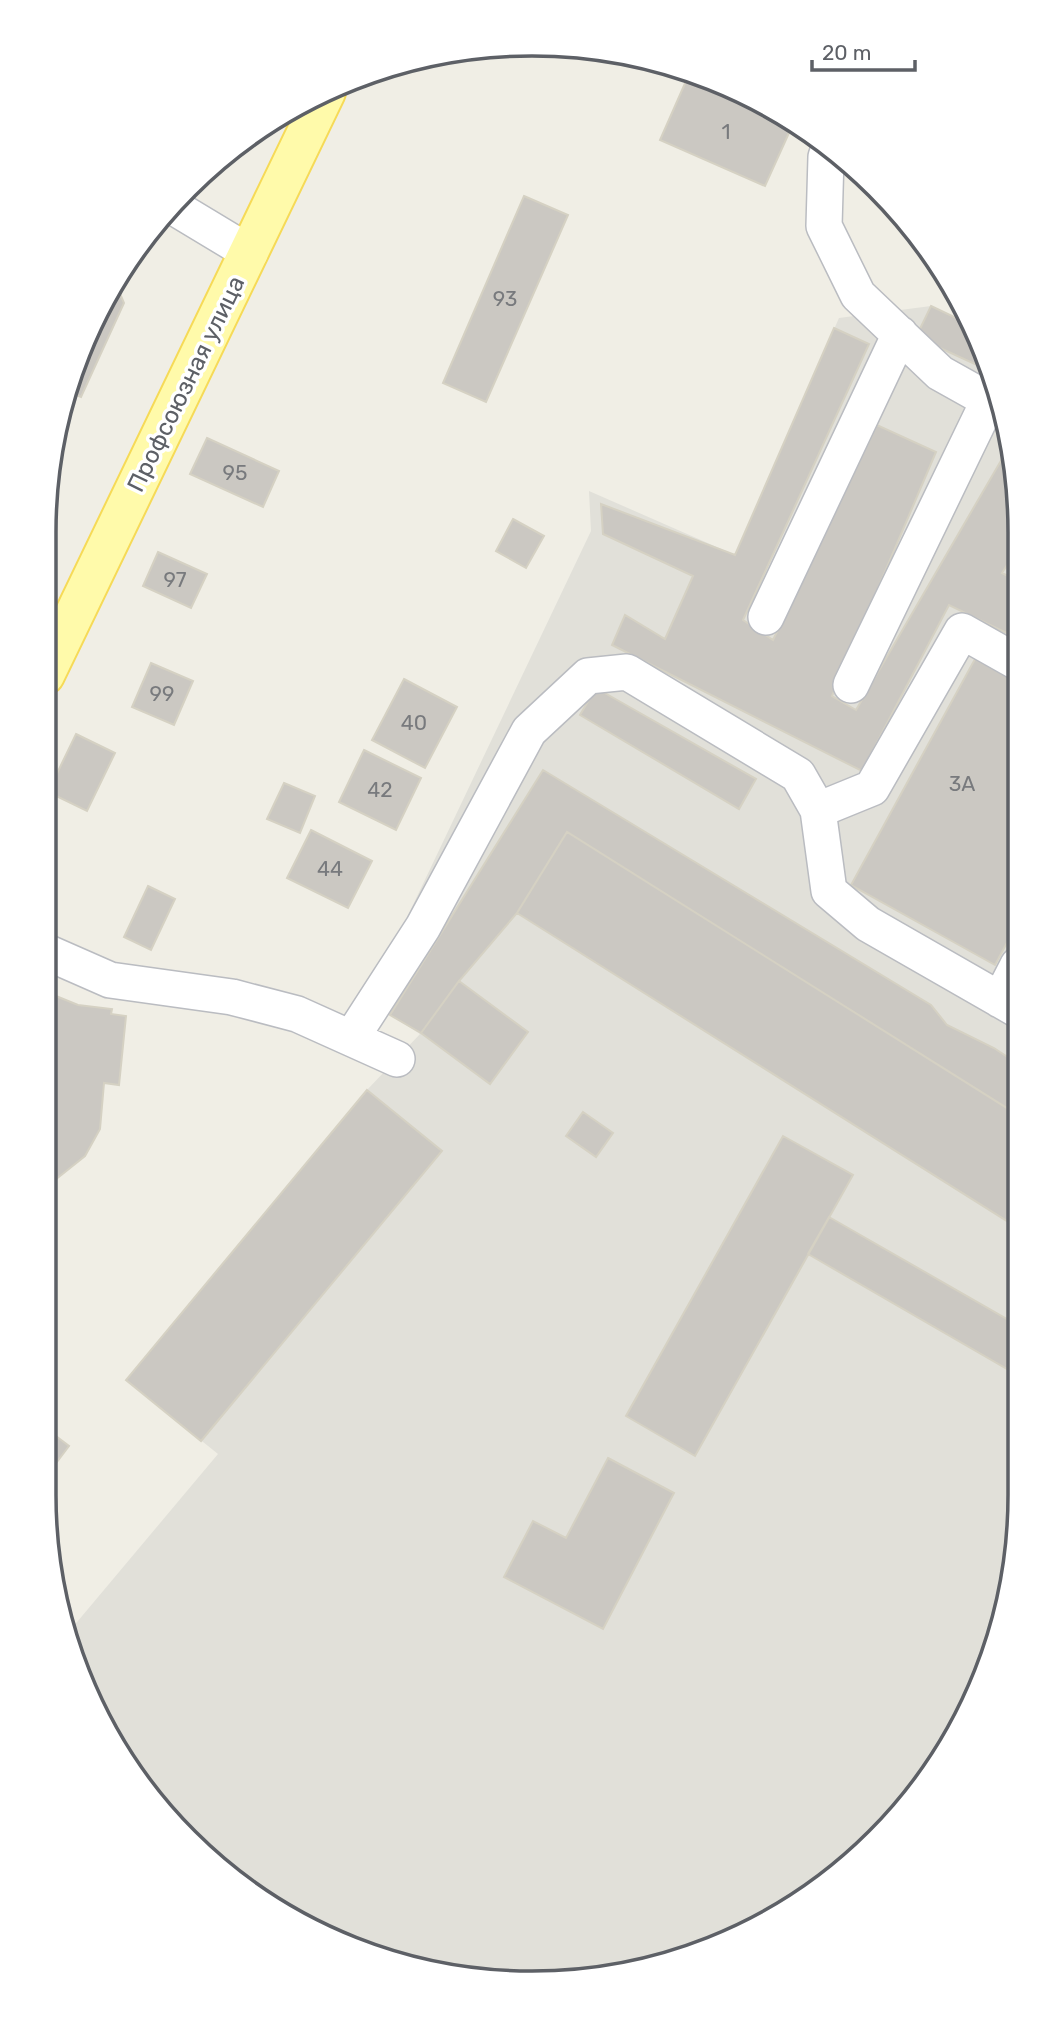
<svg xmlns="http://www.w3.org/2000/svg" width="1064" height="2027" viewBox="0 0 1064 2027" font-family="Rubik,sans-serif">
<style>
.industrial{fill:#e1e0d9}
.building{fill:#cbc8c2;stroke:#d5d1c3;stroke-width:2}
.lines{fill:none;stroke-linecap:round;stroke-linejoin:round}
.minor-casing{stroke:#babcc1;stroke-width:38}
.major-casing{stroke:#f6da57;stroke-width:42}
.minor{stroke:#fff;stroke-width:35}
.major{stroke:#fffaaa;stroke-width:38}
.labels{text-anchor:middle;stroke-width:7;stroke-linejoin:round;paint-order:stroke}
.number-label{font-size:21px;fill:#787a7d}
.street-label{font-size:24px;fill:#5d6066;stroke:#fff}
.rim{fill:none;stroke:#5d6066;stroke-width:3.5}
</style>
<rect width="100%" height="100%" fill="#f0eee5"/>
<!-- industrial -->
<path class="industrial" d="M 931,306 L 971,325 L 983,345 L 1016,468 L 1019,1326 L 829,1218 L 1019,1376 L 1019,1527 L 1004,1621 L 970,1711 L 919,1793 L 854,1862 L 719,1946 L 564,1982 L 406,1967 L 274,1907 L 156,1803 L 145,1793 L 70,1652 L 67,1634 L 218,1454 L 126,1380 L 367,1090 L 420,1034 L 390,1015 L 382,970 L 591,531 L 589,491 L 735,555 L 839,318 Z"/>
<!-- building -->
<path class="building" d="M 690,72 L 748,94 L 793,124 L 765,186 L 660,140 Z
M 524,196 L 568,215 L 486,402 L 443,383 Z
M 115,282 L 124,303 L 81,397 L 66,391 L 94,316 Z
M 931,306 L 971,325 L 983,345 L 990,371 L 916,337 Z
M 834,328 L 869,344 L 743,620 L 773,640 L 877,425 L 936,452 L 832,696 L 856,710 L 1006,452 L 1013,456 L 1016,468 L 1016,551 L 1002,573 L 1016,580 L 1017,638 L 949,605 L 862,771 L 612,645 L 625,615 L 665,639 L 693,576 L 603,534 L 601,504 L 735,555 Z
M 207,438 L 279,471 L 263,507 L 190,474 Z
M 513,519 L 544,536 L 526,568 L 496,551 Z
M 158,552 L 207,574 L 191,608 L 143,586 Z
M 975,659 L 1017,682 L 1017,924 L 995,965 L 851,885 Z
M 151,663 L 193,681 L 174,725 L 132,707 Z
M 404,679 L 457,707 L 425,768 L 372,740 Z
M 596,688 L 756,779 L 739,809 L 580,715 Z
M 76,734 L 115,753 L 87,811 L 48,792 Z
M 364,750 L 421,778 L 396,830 L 339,802 Z
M 543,770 L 931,1005 L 947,1025 L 994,1048 L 1018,1064 L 1018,1115 L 567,832 L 517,913 L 459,981 L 421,1033 L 390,1015 Z
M 284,783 L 315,796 L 300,833 L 267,819 Z
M 311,830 L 372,861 L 348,908 L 287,878 Z
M 567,832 L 1018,1115 L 1018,1228 L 517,913 Z
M 148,886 L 175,899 L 151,950 L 124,937 Z
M 459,981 L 528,1032 L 490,1084 L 421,1033 Z
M 56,996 L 78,1005 L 112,1009 L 111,1014 L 126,1016 L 119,1085 L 104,1083 L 100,1129 L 85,1156 L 45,1188 L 44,1004 Z
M 367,1090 L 442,1151 L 201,1441 L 126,1380 Z
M 583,1112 L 613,1133 L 596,1157 L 566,1136 Z
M 783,1136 L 853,1175 L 695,1456 L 626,1416 Z
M 829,1217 L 1019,1326 L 1019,1376 L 808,1254 Z
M 44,1427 L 69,1446 L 44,1479 Z
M 608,1458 L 674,1493 L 603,1629 L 504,1577 L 533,1521 L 566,1538 Z"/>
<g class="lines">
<defs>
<path id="minor" d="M 829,148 L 826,157 L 824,226 L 858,295 L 940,373 L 999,406
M 172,206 L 250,253
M 766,617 L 900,334
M 851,685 L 989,400
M 818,810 L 872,788 L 962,631 L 1017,662
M 44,951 L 110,980 L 232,997 L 297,1014 L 397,1059
M 1000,1000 L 1018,965
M 352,1037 L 423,927 L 529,731 L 588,676 L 627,672 L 798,775 L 818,810 L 829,891 L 868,924 L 1018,1010"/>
<path id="major" d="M 45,675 L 326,92"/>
</defs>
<!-- minor casing -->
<use href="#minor" class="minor-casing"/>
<!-- major casing -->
<use href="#major" class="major-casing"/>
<!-- minor -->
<use href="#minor" class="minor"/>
<!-- major -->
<use href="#major" class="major"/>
</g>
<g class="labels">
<!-- number labels -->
<g class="number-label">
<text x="726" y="139">1</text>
<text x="505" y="306">93</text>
<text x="235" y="480">95</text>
<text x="175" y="587">97</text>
<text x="162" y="701">99</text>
<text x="414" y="730">40</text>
<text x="962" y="791">3А</text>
<text x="380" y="797">42</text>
<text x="330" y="876">44</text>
</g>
<!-- street labels -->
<g class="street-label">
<text transform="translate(186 384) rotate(-64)" y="8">Профсоюзная улица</text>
</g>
</g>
<!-- crop -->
<path d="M0 0H1064V2027H0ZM532 56H532A476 476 0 0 1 1008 532V1495A476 476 0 0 1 532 1971H532A476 476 0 0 1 56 1495V532A476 476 0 0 1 532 56Z" fill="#fff" fill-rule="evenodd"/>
<path class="rim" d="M532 56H532A476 476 0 0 1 1008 532V1495A476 476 0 0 1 532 1971H532A476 476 0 0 1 56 1495V532A476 476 0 0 1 532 56Z"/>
<!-- scale -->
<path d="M812 60v10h103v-10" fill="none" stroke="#5d6066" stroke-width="3.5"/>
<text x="822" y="60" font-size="21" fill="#5d6066" stroke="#ffffff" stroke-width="5" paint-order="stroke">20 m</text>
</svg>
